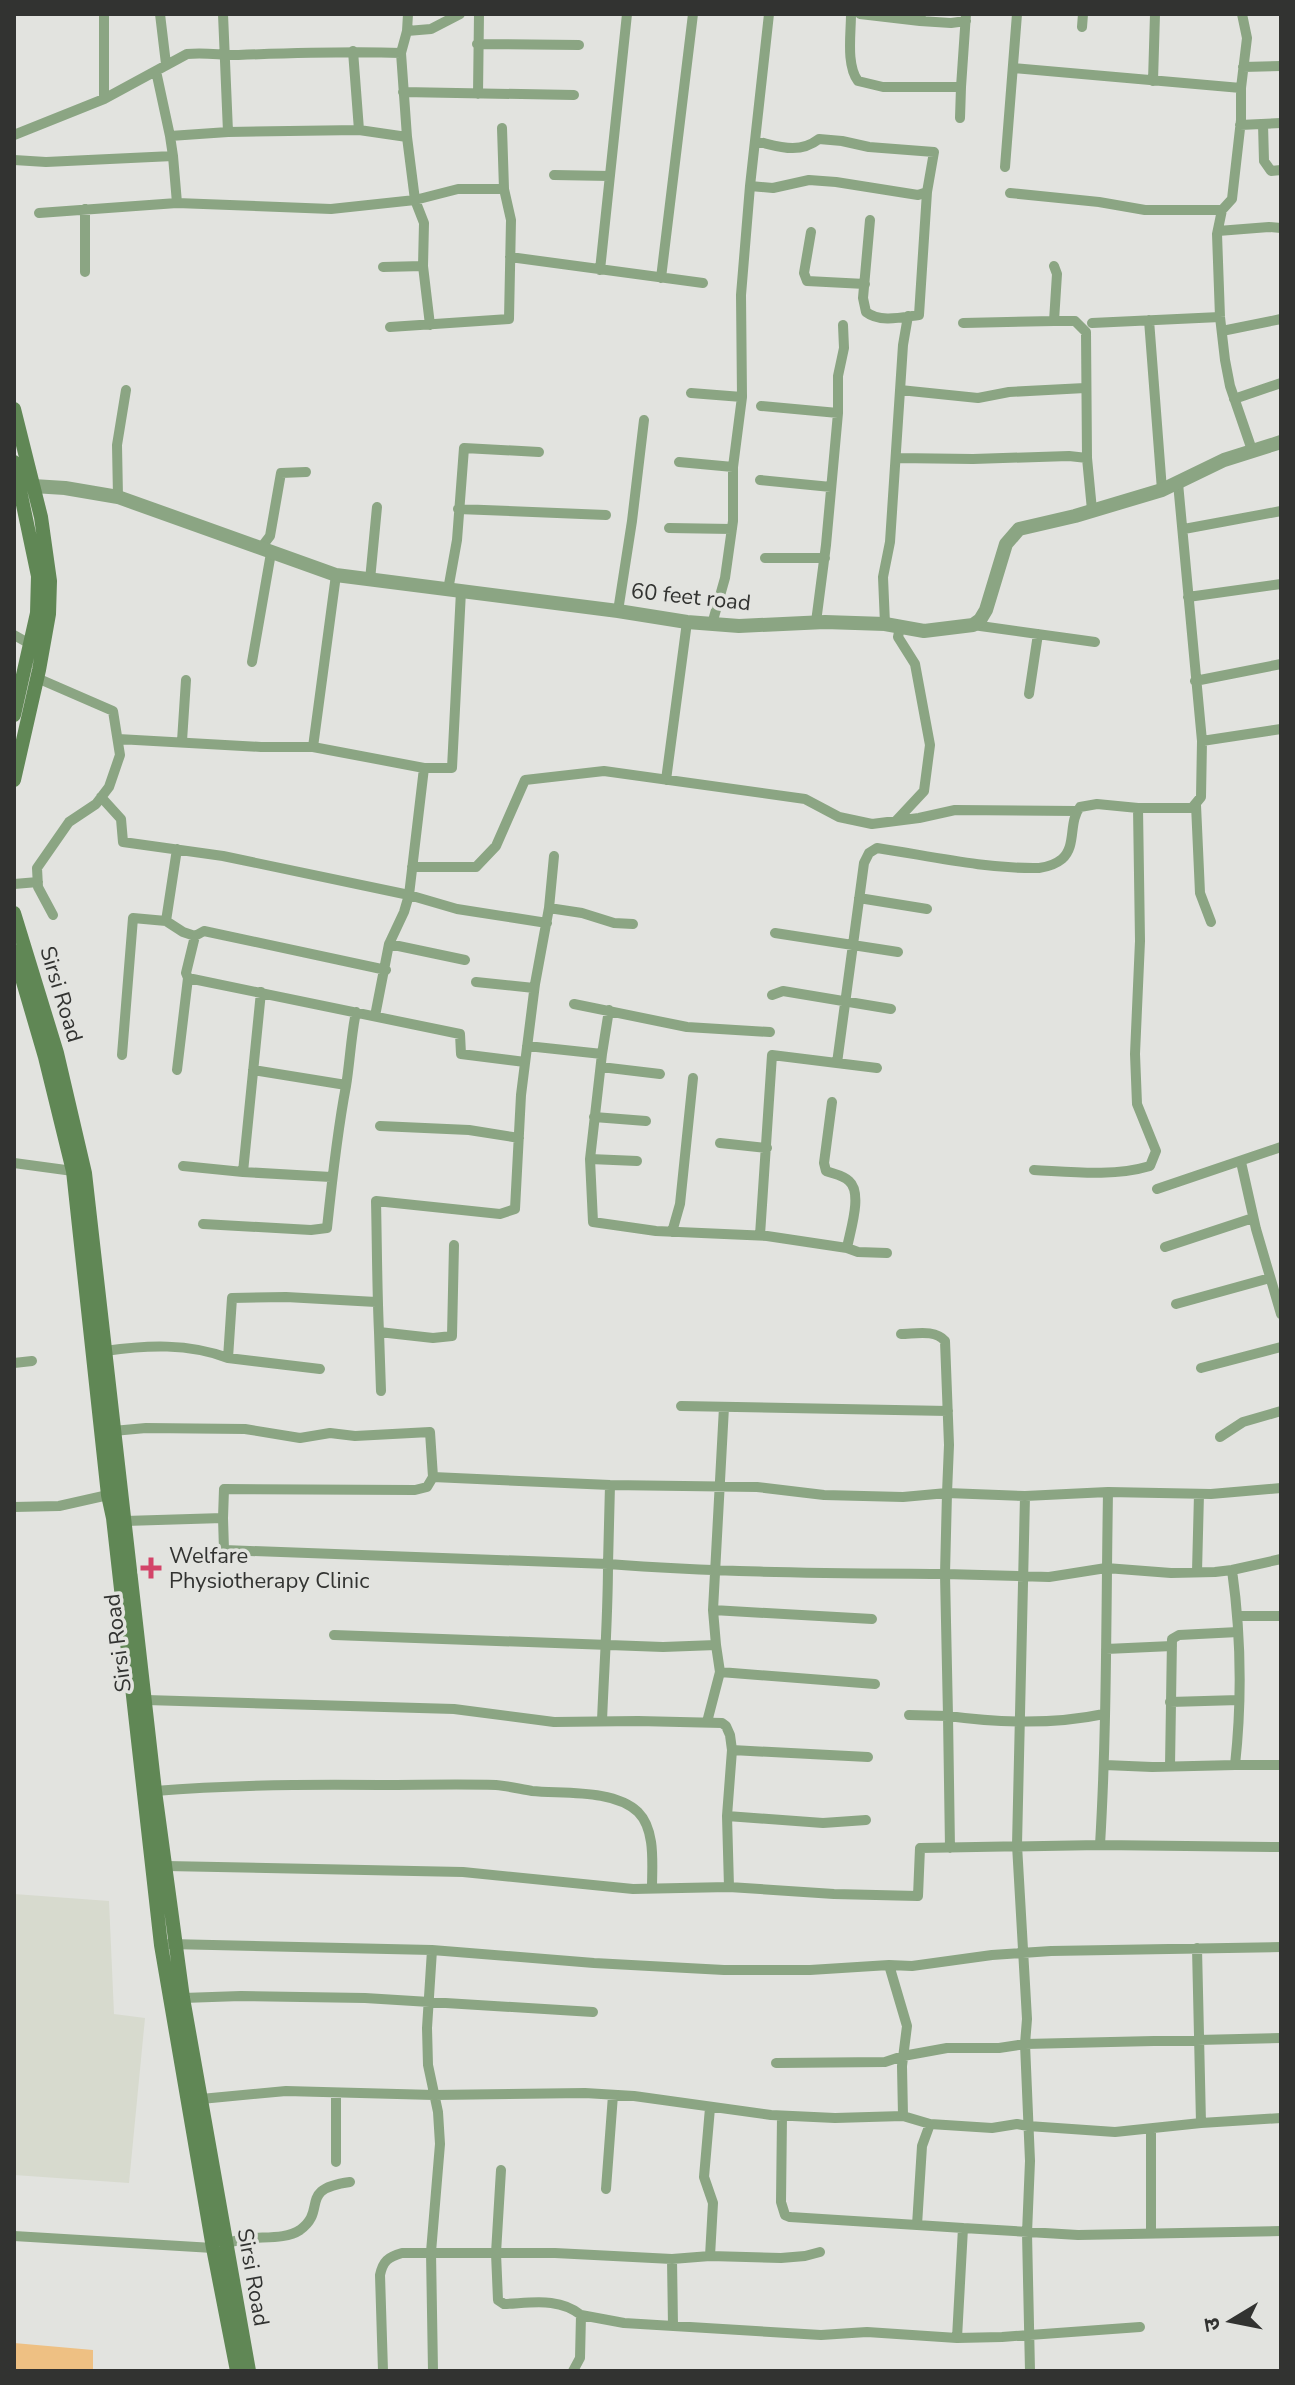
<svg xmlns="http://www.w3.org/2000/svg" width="1295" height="2385" viewBox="0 0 1295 2385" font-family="'Nunito Sans','Noto Sans Devanagari',sans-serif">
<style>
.built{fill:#d7dace}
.green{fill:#eec083}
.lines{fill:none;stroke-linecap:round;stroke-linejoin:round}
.minor{stroke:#8ba583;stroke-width:10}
.tertiary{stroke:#8ba583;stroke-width:14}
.secondary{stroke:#608755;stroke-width:14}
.poi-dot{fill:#d34469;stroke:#e2e3df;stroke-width:3}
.labels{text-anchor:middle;stroke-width:7;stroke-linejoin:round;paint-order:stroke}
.street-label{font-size:22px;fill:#323331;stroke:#e2e3df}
.poi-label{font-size:22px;fill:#323331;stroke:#e2e3df;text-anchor:start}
</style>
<rect width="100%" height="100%" fill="#e2e3df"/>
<!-- built -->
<path class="built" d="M 14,1894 L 109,1901 L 114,2014 L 145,2018 L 129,2183 L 14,2175 Z"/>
<!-- green -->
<path class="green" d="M 14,2343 L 93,2350 L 93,2371 L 14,2371 Z"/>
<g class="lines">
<!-- minor -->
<path class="minor" d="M 104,14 L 104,99
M 160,14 L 166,64
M 223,14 L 228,132
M 851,14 C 851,34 846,65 858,81 L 883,87 L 961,87 L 960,118
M 860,14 L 920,21
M 921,14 L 920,21 L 951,23 L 966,21
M 1242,14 L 1247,38 L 1241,88 L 1241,120 L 1232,199 L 1222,210 L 1217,234 L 1220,317 L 1225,360 L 1230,386 L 1252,450
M 1082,27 L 1083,14
M 407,31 L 431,29 L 460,14
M 477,44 L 579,45
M 353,51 L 359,130
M 1243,67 L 1281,66
M 1013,68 L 1241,88
M 156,71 L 170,136
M 1153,81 L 1155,14
M 961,87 L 966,14
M 403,92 L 574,95
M 478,94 L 479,14
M 1263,124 L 1264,161 L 1271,171 L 1281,170
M 1240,125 L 1281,123
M 502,128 L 504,189
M 14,135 L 104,99 L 187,54 C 204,52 220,55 237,55 C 292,53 346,51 401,53
M 407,137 L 401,53 L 407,31 L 408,14
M 173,156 L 177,203 L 331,209 L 415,200 L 424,223 L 423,266 L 430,325
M 14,160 L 46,162 L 173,156 L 170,136 L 228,132 L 359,130 L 407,137 L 415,200 L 458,189 L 504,189 L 511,220 L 509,319 L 390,327
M 1005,167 L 1017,14
M 554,175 L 610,176
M 750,186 L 773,188 L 809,180 L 836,182 L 918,195 L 927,192 L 934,152 L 869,147 L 842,141 L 819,139 C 798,155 778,146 755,141
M 1010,193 L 1099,202 L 1145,210 L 1222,210
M 39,213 L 177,203
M 870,220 L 863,298 L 866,312 C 880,323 903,317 919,315 L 927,192
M 1218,231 L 1269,227 L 1281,228
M 811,232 L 804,273 L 807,281 L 865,284
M 510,257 L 703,283
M 1054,266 L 1057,274 L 1054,321 L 1075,321 L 1086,332 L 1087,458
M 383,267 L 423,266
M 600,270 L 627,14
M 85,272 L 85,209
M 661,278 L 693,14
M 1149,320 L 1162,490
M 963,323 L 1054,321
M 1092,323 L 1220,317
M 1222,331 L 1281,319
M 900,390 L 978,398 L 1009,392 L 1085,388
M 691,393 L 742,397
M 1234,399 L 1281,383
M 761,406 L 838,413
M 896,458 L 973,459 L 1069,456 L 1087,458 L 1092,510
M 679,462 L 733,467
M 760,480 L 831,487
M 118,497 L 117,445 L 126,390
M 458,509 L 606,515
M 669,528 L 732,529
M 1184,529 L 1281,511
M 260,549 L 270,536 L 281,473 L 306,472
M 765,558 L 825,558
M 370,580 L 377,507
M 448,590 L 457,540 L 464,448 L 539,452
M 1188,597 L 1281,584
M 618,611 L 632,521 L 644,420
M 816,622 L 826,545 L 838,413 L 838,376 L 844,348 L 843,325
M 712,624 L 725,578 L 733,521 L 733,467 L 742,397 L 741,295 L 750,186 L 769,14
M 885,624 L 883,577 L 890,542 L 903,345 L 908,316
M 973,625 L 1095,642
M 14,635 L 30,644 L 34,649
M 252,662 L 271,553
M 37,678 L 113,711 L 120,755 L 109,787 L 96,804 L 69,822 L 37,868 L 38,887 L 53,915
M 1195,681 L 1281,664
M 1029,694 L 1038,634
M 118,739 L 261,747 L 313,747 L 424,768 L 452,768 L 461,591
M 182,741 L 186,680
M 1202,741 L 1281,729
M 313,747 L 336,575
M 666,780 L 687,622
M 101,797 L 121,819 L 123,842 L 223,856 L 409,895 L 457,909 L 547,923
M 1196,805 L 1200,893 L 1211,922
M 896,821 L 924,791 L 930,745 L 915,664 L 898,637 L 900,627
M 177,849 L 166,921 L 183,932 L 195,936 L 204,931 L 386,970
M 412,867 L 476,867 L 496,846 L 525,780 L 604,771 L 805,799 L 839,817 L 872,824 L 919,818 L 955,810 L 1076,811
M 14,884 L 38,882
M 859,898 L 927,909
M 549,908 L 554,856
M 775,933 L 898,952
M 389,944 L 465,960
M 188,978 L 186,973 L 195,936
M 476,982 L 534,988
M 261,992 L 243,1172 L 331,1177
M 772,995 L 783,991 L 891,1009
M 574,1004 L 687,1027 L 770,1032
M 375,1016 L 389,944 L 404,912 L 409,895 L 424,768
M 527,1046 L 602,1054 L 590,1159 L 593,1222 L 656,1231 L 767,1236 L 847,1248 L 858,1252 L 887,1253
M 602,1054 L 609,1010
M 122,1055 L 133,918 L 166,921
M 837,1063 L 864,863 L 869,853 L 877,848 C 930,856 985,869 1039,868 C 1047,867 1056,864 1062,859 C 1077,846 1068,822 1080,807 L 1097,804 L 1138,808 L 1192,808 L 1201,797 L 1202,741 L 1178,483
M 601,1067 L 660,1074
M 177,1070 L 188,978 L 460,1034 L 461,1054 L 525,1062
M 253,1070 L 346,1085
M 832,1102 L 824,1163 L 826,1171 C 834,1174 843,1175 849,1181 C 863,1193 850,1231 847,1248
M 594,1117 L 646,1121
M 380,1126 L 469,1130 L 519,1138
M 720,1143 L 767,1148
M 590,1159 L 637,1161
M 1241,1162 L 1256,1229 L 1281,1314
M 14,1163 L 73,1171
M 183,1166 L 243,1172
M 1034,1170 C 1072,1172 1113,1177 1150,1166 L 1156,1151 L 1137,1104 L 1135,1054 L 1140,941 L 1138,808
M 1157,1189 L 1281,1147
M 203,1224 L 311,1230 L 327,1228 C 332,1180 337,1133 346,1086 C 350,1061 351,1036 356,1012
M 672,1232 L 680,1204 L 693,1078
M 760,1235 L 772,1055 L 877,1068
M 454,1245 L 452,1336 L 433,1338 L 379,1332 C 377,1289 377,1245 376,1201 L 500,1214 L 515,1209 L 521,1095 L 535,984 L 549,908 L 582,913 L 614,923 L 633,924
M 1165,1247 L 1253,1218
M 1176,1304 L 1270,1278
M 379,1332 L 381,1391
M 901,1334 C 915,1334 935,1329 945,1341 L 949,1445 L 947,1493 L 1025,1496 L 1108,1492 L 1211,1494 L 1281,1488
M 105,1351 C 147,1345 188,1343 228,1358 L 232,1298 L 286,1297 L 376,1302
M 228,1358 L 320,1369
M 14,1363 L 32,1361
M 1201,1368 L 1281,1347
M 681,1406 L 948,1411
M 113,1431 L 146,1428 L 245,1429 L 300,1438 L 330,1433 L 355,1436 L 430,1432 L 433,1477 L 427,1487 L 415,1490 L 224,1489 L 223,1518
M 1220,1437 L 1243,1422 L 1281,1411
M 433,1477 L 610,1485 L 757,1487 L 824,1495 L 903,1497 L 947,1493 L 945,1574 L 1049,1577 L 1106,1568 L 1171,1573 L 1215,1572 L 1232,1570 L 1281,1559
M 610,1485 L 608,1564 C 721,1573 832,1573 945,1574 L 948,1716 C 1000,1723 1052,1725 1104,1714
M 1108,1492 C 1106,1610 1107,1728 1100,1845 L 1281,1847
M 1025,1496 L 1017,1845 L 1027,2019 L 1025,2044 L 1030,2161 L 1027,2233 L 1030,2371
M 14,1507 L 59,1506 L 108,1495
M 125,1521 L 223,1518 L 224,1550 L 608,1564 C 608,1617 604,1669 602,1721
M 1197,1572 L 1199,1494
M 713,1610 L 872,1619
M 1238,1616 L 1281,1616
M 334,1635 L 663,1647 L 716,1645 L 720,1672 L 875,1684
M 716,1645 L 713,1610 L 724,1407
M 1106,1649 L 1172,1646
M 146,1700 L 454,1709 L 554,1722 L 638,1721 L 722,1723 L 726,1726 L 730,1735 L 732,1750 L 727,1816 L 729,1887
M 1170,1702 L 1239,1700
M 909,1715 L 948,1716 L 950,1848
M 707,1722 L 720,1672
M 732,1750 L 868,1757
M 1105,1765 L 1152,1767 L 1235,1765 C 1242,1701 1241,1634 1232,1570
M 1235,1765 L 1281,1765
M 1170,1766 L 1172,1639 L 1179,1635 L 1238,1632
M 155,1791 C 230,1785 305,1784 380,1785 C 419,1785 458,1784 496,1785 C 508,1786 520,1789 532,1791 C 563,1794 614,1789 638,1812 C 656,1830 652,1865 652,1888
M 727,1816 L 823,1823 L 866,1820
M 166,1866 L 463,1872 L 633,1889 L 729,1887 L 834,1894 L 918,1896 L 920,1848 L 1100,1845
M 169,1944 L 432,1950 L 594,1963 L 724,1970 L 810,1970 L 889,1965 L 912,1966 L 992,1955 L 1051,1951 L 1281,1947
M 1197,1948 L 1201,2123
M 432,1950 L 427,2028 L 428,2065 L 438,2112 L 440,2144 L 431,2252 L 433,2371
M 889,1965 L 907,2026 L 902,2066 L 903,2116
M 183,1998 L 241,1996 L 365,1998 L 593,2012
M 776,2063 L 885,2062 L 903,2056 L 947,2048 L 999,2048 L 1025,2044 L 1281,2038
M 201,2099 L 286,2091 L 434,2095 L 585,2093 L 634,2096 L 771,2115 L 835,2118 L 903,2116 L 930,2124 L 992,2128 L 1017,2124 L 1028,2126 L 1115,2132 L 1201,2123 L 1281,2118
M 782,2116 L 781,2202 L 785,2215 L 790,2217 L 917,2225
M 930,2124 L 922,2146 L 917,2225 L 963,2228 L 957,2338
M 336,2162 L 336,2093
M 501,2170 L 496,2253 L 498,2300 L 504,2304 C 531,2303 559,2297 581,2315
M 606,2189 L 613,2095
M 963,2228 L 1078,2235 L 1281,2231
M 1151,2234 L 1151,2129
M 14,2236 L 213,2248 C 223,2244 233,2241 243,2239 C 261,2236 285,2240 300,2230 C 328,2210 297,2189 350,2182
M 710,2256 L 713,2203 L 704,2177 L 710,2108
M 672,2259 L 673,2326
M 383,2371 L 380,2275 C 383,2261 388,2257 402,2253 L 555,2253 L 672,2259 L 710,2256 L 781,2258 L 805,2256 L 820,2252
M 573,2371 L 580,2358 L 581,2315 L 624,2323 L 821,2335 L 867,2332 L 957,2338 L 1002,2337 L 1140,2327"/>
<!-- tertiary -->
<path class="tertiary" d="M 33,486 L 65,488 L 118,497 L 336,575 L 618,611 L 687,622 L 739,626 L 825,622 L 885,624 L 924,631 L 973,625 L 980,620 L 986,610 L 1006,544 L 1019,529 L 1075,516 L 1162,490 L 1224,460 L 1281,442"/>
<!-- secondary -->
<path class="secondary" d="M 14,409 L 41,517 L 50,581 L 49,614 L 39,670 L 14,780
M 14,462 L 38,576 L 37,613 L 14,715
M 14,913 L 57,1053 L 85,1173 L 155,1791 L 183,1998 L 249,2371
M 14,951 L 45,1057 L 73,1171 L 108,1495 L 113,1518 L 161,1945 L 213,2248 L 237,2371"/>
</g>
<!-- markers -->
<path class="poi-dot" d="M147 1556h8v8h8v8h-8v8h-8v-8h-8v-8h8z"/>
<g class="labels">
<!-- street labels -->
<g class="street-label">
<text transform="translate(691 596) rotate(6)" y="8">60 feet road</text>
<text transform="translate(62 994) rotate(73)" y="8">Sirsi Road</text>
<text transform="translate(117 1643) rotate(-97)" y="8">Sirsi Road</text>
<text transform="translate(254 2277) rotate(80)" y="8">Sirsi Road</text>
</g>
<!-- poi labels -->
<g class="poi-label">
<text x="169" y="1563">Welfare<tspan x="169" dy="25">Physiotherapy Clinic</tspan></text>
</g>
</g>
<!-- border -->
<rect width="1295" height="2385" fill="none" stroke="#323331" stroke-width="32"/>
<!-- north arrow -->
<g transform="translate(1231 2321) rotate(260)" stroke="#e2e3df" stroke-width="6" paint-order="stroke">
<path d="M0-6L14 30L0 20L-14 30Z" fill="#323331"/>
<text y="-12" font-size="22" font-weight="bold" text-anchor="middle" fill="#323331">उ</text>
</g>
</svg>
